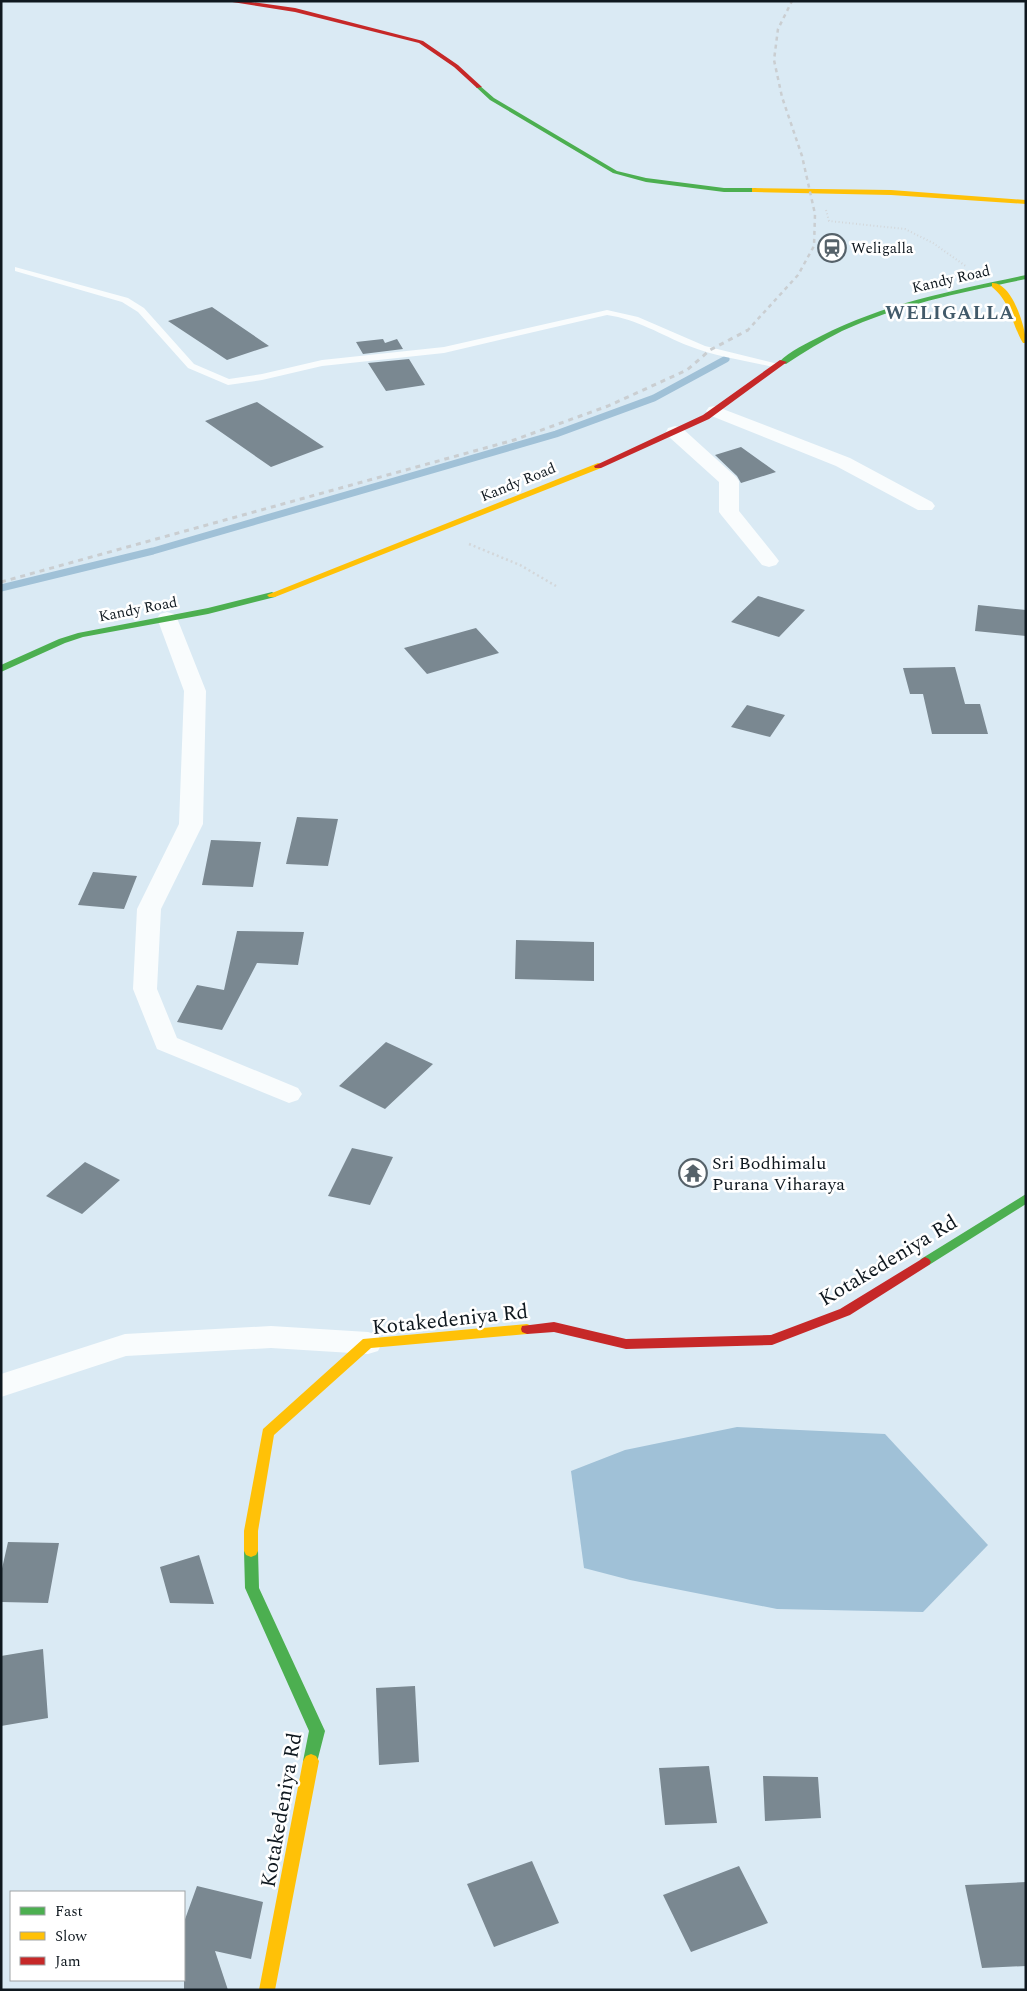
<svg xmlns="http://www.w3.org/2000/svg" width="1027" height="1991" viewBox="0 0 1027 1991" font-family="Spectral,serif">
<style>
.water{fill:#a0c1d7}
.lines{fill:none;stroke-linecap:round;stroke-linejoin:round}
.stream{stroke:#a0c1d7;stroke-width:7}
.building{fill:#7a8891}
.path-far1{stroke:#d3d7da;stroke-width:2;stroke-dasharray:1 2.5;stroke-linecap:butt}
.path{stroke:#d3d7da;stroke-width:2.5;stroke-dasharray:2 3;stroke-linecap:butt}
.lane{fill:#f9fcfd;fill-rule:evenodd}
.street{fill:#f9fcfd;fill-rule:evenodd}
.fast{fill:#4caf50;fill-rule:evenodd}
.slow{fill:#ffc107;fill-rule:evenodd}
.jam{fill:#c62828;fill-rule:evenodd}
.rail-far1{stroke:#caced1;stroke-width:2.5;stroke-dasharray:4 4;stroke-linecap:butt}
.rail{stroke:#caced1;stroke-width:3;stroke-dasharray:5 5;stroke-linecap:butt}
.labels{text-anchor:middle;stroke-width:5;stroke-linejoin:round;paint-order:stroke}
.far-poi-label{font-size:15px;fill:#0f181f;stroke:#fff;text-anchor:start}
.far-street-label{font-size:15px;fill:#0f181f;stroke:#fff}
.poi-label{font-size:18px;fill:#0f181f;stroke:#fff;text-anchor:start}
.far-district-label{font-size:19px;font-weight:bold;letter-spacing:1px;fill:#425a6a;stroke:#fff}
.near-street-label{font-size:21px;fill:#0f181f;stroke:#fff}
</style>
<rect width="100%" height="100%" fill="#daeaf4"/>
<!-- water -->
<path class="water" d="M 737,1427 L 885,1434 L 988,1545 L 923,1612 L 777,1609 L 630,1580 L 584,1568 L 571,1471 L 625,1450 Z"/>
<g class="lines">
<!-- stream -->
<path class="stream" d="M 1,588 L 153,551 L 556,434 L 654,398 L 726,359"/>
</g>
<!-- building -->
<path class="building" d="M 212,307 L 269,346 L 227,360 L 168,321 Z
M 383,339 L 385,343 L 397,339 L 403,349 L 363,354 L 356,342 Z
M 409,359 L 425,385 L 386,391 L 368,363 Z
M 257,402 L 324,447 L 271,467 L 205,421 Z
M 741,447 L 776,472 L 741,483 L 737,476 L 715,455 Z
M 758,596 L 805,610 L 779,637 L 731,622 Z
M 978,605 L 1026,610 L 1026,636 L 975,631 Z
M 476,628 L 499,653 L 427,674 L 404,648 Z
M 955,667 L 965,704 L 980,704 L 988,734 L 932,734 L 923,694 L 910,694 L 903,668 Z
M 747,705 L 785,715 L 770,737 L 731,727 Z
M 297,817 L 338,819 L 328,866 L 286,864 Z
M 211,840 L 261,842 L 253,887 L 202,885 Z
M 93,872 L 137,876 L 124,909 L 78,905 Z
M 237,931 L 304,932 L 298,965 L 257,963 L 222,1030 L 177,1022 L 197,985 L 224,990 Z
M 516,940 L 594,942 L 594,981 L 515,979 Z
M 386,1042 L 433,1064 L 385,1109 L 339,1086 Z
M 352,1148 L 393,1157 L 370,1205 L 328,1196 Z
M 85,1162 L 120,1180 L 82,1214 L 46,1196 Z
M 8,1542 L 59,1543 L 48,1603 L 1,1602 L 1,1573 Z
M 199,1555 L 214,1604 L 170,1603 L 160,1567 Z
M 43,1649 L 48,1718 L 1,1726 L 1,1656 Z
M 415,1686 L 419,1762 L 379,1765 L 376,1688 Z
M 709,1766 L 717,1823 L 665,1825 L 659,1768 Z
M 763,1776 L 818,1777 L 821,1818 L 765,1821 Z
M 532,1861 L 559,1923 L 494,1947 L 467,1884 Z
M 739,1866 L 768,1923 L 691,1952 L 663,1895 Z
M 1026,1882 L 1026,1966 L 982,1968 L 965,1885 Z
M 197,1886 L 263,1902 L 251,1959 L 215,1951 L 228,1990 L 184,1990 L 184,1922 Z"/>
<g class="lines">
<!-- path-far1 -->
<path class="path-far1" d="M 826,210 L 829,221 L 905,229 L 933,243 L 967,267"/>
<!-- path -->
<path class="path" d="M 469,544 L 520,565 L 556,586"/>
<!-- lane -->
<path class="lane" d="M 15,267 L 128,298 L 144,308 L 194,364 L 229,379 L 262,374 L 322,360 L 444,347 L 607,310 L 638,317 L 705,346 L 782,365 L 778,368 C 748,361 717,357 689,346 C 661,335 637,319 607,315 L 444,353 L 322,366 L 262,380 L 228,385 L 188,368 L 138,312 L 122,302 L 15,271 Z"/>
<!-- street -->
<path class="street" d="M 715,406 L 850,458 L 932,502 L 935,506 L 932,510 L 918,510 L 836,466 L 709,415 L 706,411 L 709,407 Z
M 675,426 L 682,428 L 736,477 L 739,481 L 739,511 L 776,557 L 779,561 L 776,565 L 769,567 L 762,565 L 722,516 L 719,512 L 719,482 L 668,436 L 666,432 L 668,428 Z
M 167,612 L 174,614 L 177,618 L 206,691 L 203,824 L 161,909 L 157,989 L 177,1038 L 298,1088 L 302,1094 L 298,1100 L 289,1103 L 157,1049 L 133,989 L 137,909 L 179,824 L 184,691 L 157,618 L 160,614 Z
M 271,1326 L 368,1332 L 378,1335 L 382,1343 L 378,1351 L 368,1354 L 271,1348 L 126,1356 L 1,1397 L 1,1374 L 125,1334 Z"/>
<!-- fast -->
<path class="fast" d="M 479,85 L 494,98 L 617,171 L 646,178 L 724,188 L 755,188 L 759,190 L 755,192 L 724,192 L 646,182 L 613,173 L 490,100 L 476,87 Z
M 1026,275 L 1026,279 C 964,292 900,304 842,331 C 822,341 804,352 786,364 L 779,362 C 790,351 807,343 821,336 C 885,303 956,290 1026,275 Z
M 272,592 L 277,595 L 275,597 L 208,614 L 83,637 L 65,643 L 1,672 L 1,665 L 59,639 L 78,633 L 208,608 Z
M 1026,1194 L 1026,1204 L 929,1265 L 921,1265 L 919,1262 L 921,1259 Z
M 251,1545 L 256,1547 L 258,1551 L 259,1588 L 325,1731 L 316,1766 L 311,1768 L 306,1766 L 303,1761 L 309,1731 L 245,1588 L 244,1551 L 246,1547 Z"/>
<!-- slow -->
<path class="slow" d="M 752,188 L 891,190 L 1026,200 L 1026,204 L 891,195 L 755,192 L 752,192 Z
M 992,283 C 1012,282 1026,328 1026,343 L 1023,343 C 1011,323 1011,302 992,287 Z
M 598,463 L 601,464 L 601,468 L 275,597 L 269,597 L 267,595 Z
M 527,1324 L 532,1326 L 533,1329 L 532,1332 L 527,1334 L 371,1348 L 274,1435 L 258,1531 L 258,1551 L 256,1555 L 251,1557 L 246,1555 L 244,1551 L 244,1531 L 263,1429 L 363,1339 Z
M 311,1754 L 316,1756 L 319,1761 L 275,1990 L 259,1990 L 303,1761 L 306,1756 Z"/>
<!-- jam -->
<path class="jam" d="M 226,1 L 244,1 L 295,8 L 423,41 L 458,65 L 482,87 L 477,88 L 454,67 L 419,43 L 295,12 Z
M 780,360 L 787,362 L 709,419 L 601,468 L 595,468 L 594,466 L 703,415 Z
M 925,1257 L 929,1259 L 931,1262 L 929,1265 L 850,1315 L 772,1345 L 626,1349 L 554,1332 L 527,1334 L 522,1332 L 521,1329 L 522,1326 L 554,1322 L 626,1339 L 771,1335 L 840,1309 Z"/>
<!-- rail-far1 -->
<path class="rail-far1" d="M 747,331 L 798,275 L 814,246 L 815,214 L 802,156 L 782,97 L 774,60 L 778,29 L 792,1"/>
<!-- rail -->
<path class="rail" d="M 1,582 L 514,440 L 608,406 L 687,370 L 710,350 L 748,330"/>
</g>
<!-- icons -->
<defs>
<symbol id="station-ring" viewBox="-11 -11 22 22"><circle r="9.5" fill="#fff" stroke="#56626a" stroke-width="1.5"/><path d="M-3-6H3Q5-6 5-4V2Q5 4 3 4L4.5 6H3L1.5 4h-3L-3 6H-4.5L-3 4Q-5 4-5 2V-4Q-5-6-3-6ZM-3.5-4v3h7v-3ZM-3.5 1v1.5H-2V1ZM2 1v1.5H3.5V1Z" fill="#56626a"/></symbol>
<symbol id="temple-ring" viewBox="-11 -11 22 22"><circle r="9.5" fill="#fff" stroke="#56626a" stroke-width="1.5"/><path d="M0-6L5-2H3V0L6.5 2.5H4V6H1.5V3h-3V6H-4V2.5H-6.5L-3 0V-2H-5Z" fill="#56626a"/></symbol>
</defs>
<g fill-rule="evenodd">
<use href="#station-ring" x="816" y="232" width="32" height="32"/>
<use href="#temple-ring" x="677" y="1157" width="32" height="32"/>
</g>
<g class="labels">
<!-- far-poi labels -->
<g class="far-poi-label">
<text x="851" y="253">Weligalla</text>
</g>
<!-- far-street labels -->
<g class="far-street-label">
<text transform="translate(951 279) rotate(-13)" y="5">Kandy Road</text>
<text transform="translate(518 482) rotate(-22)" y="5">Kandy Road</text>
<text transform="translate(138 609) rotate(-11)" y="5">Kandy Road</text>
</g>
<!-- poi labels -->
<g class="poi-label">
<text x="712" y="1169">Sri Bodhimalu<tspan x="712" dy="21">Purana Viharaya</tspan></text>
</g>
<!-- far-district labels -->
<g class="far-district-label">
<text x="950" y="319">WELIGALLA</text>
</g>
<!-- near-street labels -->
<g class="near-street-label">
<text transform="translate(888 1260) rotate(-31)" y="7">Kotakedeniya Rd</text>
<text transform="translate(450 1319) rotate(-6)" y="7">Kotakedeniya Rd</text>
<text transform="translate(281 1810) rotate(-80)" y="7">Kotakedeniya Rd</text>
</g>
</g>
<!-- border -->
<rect width="1027" height="1991" fill="none" stroke="#0f181f" stroke-width="5"/>
<!-- legend -->
<rect x="10" y="1891" width="175" height="90" fill="#ffffff" stroke="#9fa3a5"/>
<rect x="20" y="1907" width="25" height="8" fill="#4caf50" stroke="#9fa3a5"/>
<text x="55" y="1916" font-size="15" fill="#0f181f">Fast</text>
<rect x="20" y="1932" width="25" height="8" fill="#ffc107" stroke="#9fa3a5"/>
<text x="55" y="1941" font-size="15" fill="#0f181f">Slow</text>
<rect x="20" y="1957" width="25" height="8" fill="#c62828" stroke="#9fa3a5"/>
<text x="55" y="1966" font-size="15" fill="#0f181f">Jam</text>
</svg>
